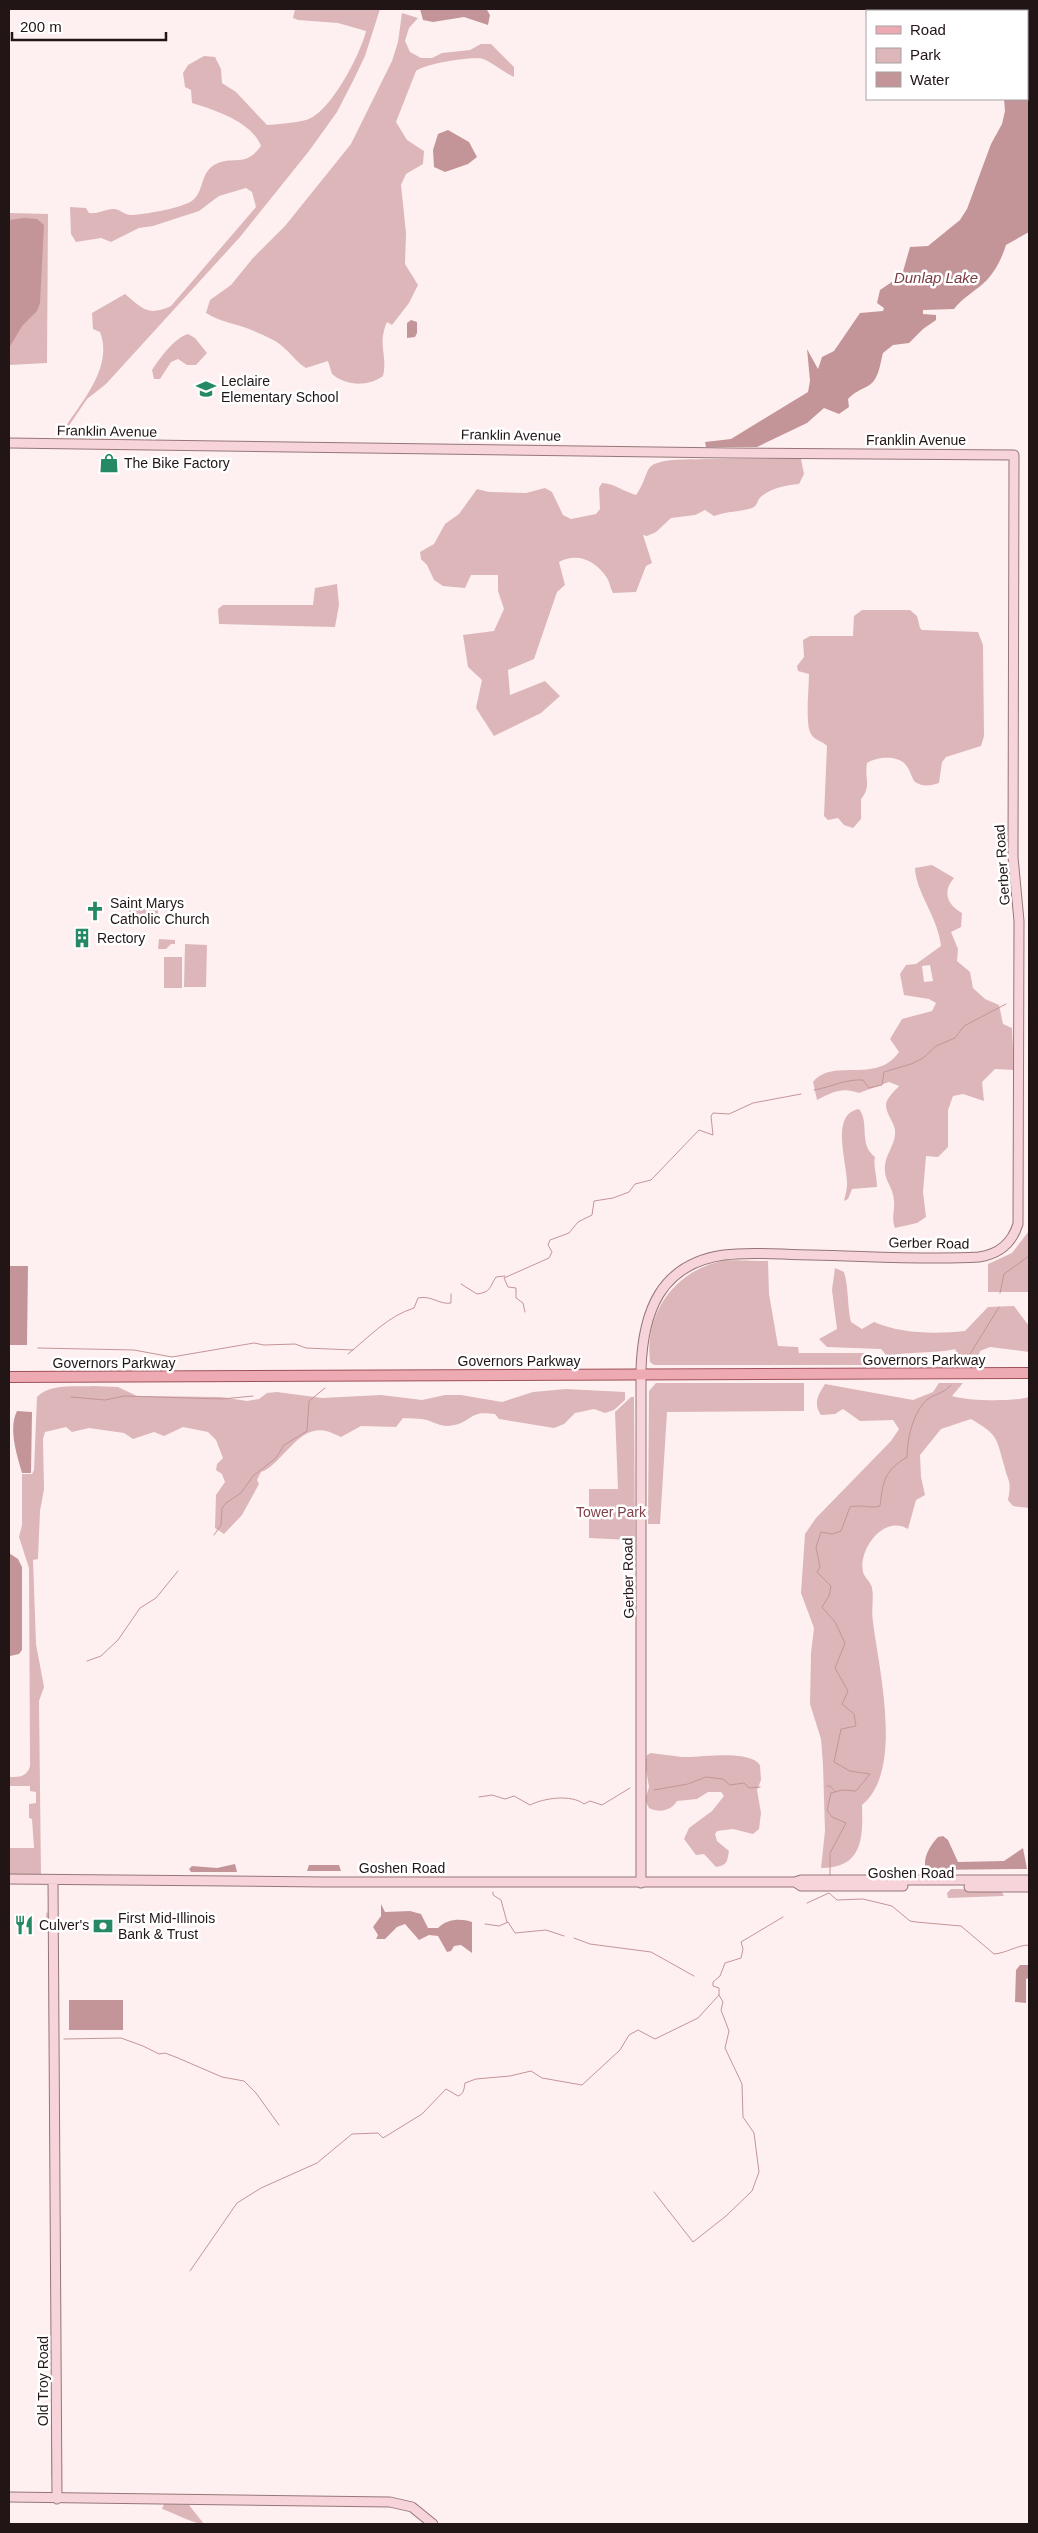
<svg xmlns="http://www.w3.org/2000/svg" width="1038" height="2533" viewBox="0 0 1038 2533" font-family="Helvetica,sans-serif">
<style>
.green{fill:#ddb6b9;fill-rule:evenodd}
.water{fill:#c49598}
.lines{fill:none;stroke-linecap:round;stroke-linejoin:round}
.stream{stroke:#c49598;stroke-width:1}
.secondary-casing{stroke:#957678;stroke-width:11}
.primary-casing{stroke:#9f515a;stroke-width:12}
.secondary{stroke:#f7d4d9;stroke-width:9}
.primary{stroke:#eeaab2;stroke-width:10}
.labels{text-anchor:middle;stroke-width:5;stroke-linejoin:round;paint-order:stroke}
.poi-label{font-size:14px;fill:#211516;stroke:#fff;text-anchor:start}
.street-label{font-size:14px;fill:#211516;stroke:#fff}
.park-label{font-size:14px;fill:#804148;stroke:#fff}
.water-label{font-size:15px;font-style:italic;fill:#7a3b42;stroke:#fff}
</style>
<rect width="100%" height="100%" fill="#fef0f0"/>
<!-- green -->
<path class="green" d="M 295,9 L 380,9 L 365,56 L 354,79 L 337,112 L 309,151 L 240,237 L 106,384 L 87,399 L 64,433 L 66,426 C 84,399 113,366 100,332 L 93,329 L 92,313 L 125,294 C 142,308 147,317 171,306 L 256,207 L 252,192 L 246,188 L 219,196 L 199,211 L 153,226 L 139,228 L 111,242 L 101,238 L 76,242 L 71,234 L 70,207 L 86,208 L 89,213 C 98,214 103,210 112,209 C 119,208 123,214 130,215 C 142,215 184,208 193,200 C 204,191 200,174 214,165 C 233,154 244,169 261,146 C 252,122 215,110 192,103 L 191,90 L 185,87 L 183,73 L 188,65 L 204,56 L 215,57 L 221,69 L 222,83 L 236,92 L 267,125 C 280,124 294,123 306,120 C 330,114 361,53 366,31 L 338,23 L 298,20 L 293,18 Z
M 402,13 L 418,18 L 409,28 L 405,41 L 410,52 L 421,58 L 432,58 L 442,53 L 470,50 L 481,44 L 491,44 L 514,67 L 514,77 C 505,73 490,61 483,59 C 471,56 425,64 416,71 L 396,122 L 407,140 L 424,151 L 423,164 L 406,174 L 401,185 L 406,233 L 405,264 L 418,285 L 409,303 L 392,325 L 387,322 C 377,345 388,355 383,376 C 368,387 346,386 332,374 L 328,361 L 306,368 C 295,361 292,354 283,347 C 276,340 265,336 256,332 C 240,324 221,323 206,313 L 210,300 L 231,285 L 253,258 L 285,226 L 351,144 L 392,61 L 398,42 Z
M 9,213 L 48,214 L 47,363 L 9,365 Z
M 188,334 L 195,338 L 207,353 L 196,365 L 187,365 L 178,359 L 171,362 L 160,379 L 154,379 L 152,370 C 160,358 174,338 188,334 Z
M 703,459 L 801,459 L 804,474 L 799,484 C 786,485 771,488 762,496 C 757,499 758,506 752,508 C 740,512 727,511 714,516 L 705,510 L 695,515 L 671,518 L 656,532 L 647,536 L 643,535 L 652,563 L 646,566 L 636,592 L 613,593 C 610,588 610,583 607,578 C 596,561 578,552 559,562 L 565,585 L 557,592 L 534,659 L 508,670 L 510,695 L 545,681 L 560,696 L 541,713 L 494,736 L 476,708 L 482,680 L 468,667 L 463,635 L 494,631 L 504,609 L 498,591 L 498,575 L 471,575 L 465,588 L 443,586 L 434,580 L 427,565 L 421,559 L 420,552 L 434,544 L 445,524 L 459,514 L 477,489 L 489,492 L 526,493 L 545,488 L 552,492 L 563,515 L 571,519 L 596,514 L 600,509 L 599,488 L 602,483 C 614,483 624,492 636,495 C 642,487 644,479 648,470 C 654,457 689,460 703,459 Z
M 337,584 L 339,605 L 335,627 L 219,624 L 218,609 L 223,605 L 313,605 L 315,588 Z
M 862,610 L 910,610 L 917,616 L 920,628 L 922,630 L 978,632 L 983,645 L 984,736 L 981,746 L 946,757 L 942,762 L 939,783 C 930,786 923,787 915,782 C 911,777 910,769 905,764 C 896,755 877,757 867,763 C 864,778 872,786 861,799 L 861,819 L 853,828 L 844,825 L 838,818 L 828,820 L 824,816 L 827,746 C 822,741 814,740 811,734 C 805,726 809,687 809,674 L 798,671 L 797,666 L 804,657 L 803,640 L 810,636 L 853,636 L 854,616 Z
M 932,865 L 954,878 C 942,892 947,904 962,913 L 961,927 L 951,932 L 958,949 L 957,961 L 970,972 L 973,988 L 985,999 L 999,1005 L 1003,1024 L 1012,1028 L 1014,1070 L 995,1069 L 982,1082 L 984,1101 L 963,1094 L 953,1096 L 948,1110 L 948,1147 L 938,1157 L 926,1156 L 923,1192 L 926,1217 L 917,1223 L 895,1228 C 891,1218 895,1211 894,1201 C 893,1184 881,1180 886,1160 C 889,1150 896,1142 895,1130 C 894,1122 886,1114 886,1105 C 886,1098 895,1091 899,1086 L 889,1082 L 859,1093 C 842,1087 833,1092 817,1100 L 813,1082 C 833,1057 876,1085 899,1052 L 890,1039 L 902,1019 L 932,1011 L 936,1003 L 929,999 L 904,995 L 900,974 L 906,965 L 916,964 L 941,946 C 938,917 916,893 915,868 ZM 930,965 L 933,981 L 924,982 L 922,966 Z
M 129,908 L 158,908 L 158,918 L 129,916 Z
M 159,939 L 175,940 L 175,944 L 171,944 L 166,949 L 158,949 Z
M 185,944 L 207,945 L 206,987 L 184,987 Z
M 164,957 L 182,957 L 182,988 L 164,988 Z
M 859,1109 C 870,1123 858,1144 875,1157 C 873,1164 877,1177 877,1187 L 852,1189 L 848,1199 L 844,1201 C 845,1196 847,1190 847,1185 C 848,1165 829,1114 859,1109 Z
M 1029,1231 L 1029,1292 L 988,1292 L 988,1264 L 1012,1253 Z
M 727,1260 L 768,1261 L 769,1294 L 778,1346 L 798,1347 L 799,1353 L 867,1353 L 868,1365 L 654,1365 L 650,1362 C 644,1311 677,1268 727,1260 Z
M 835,1268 L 844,1272 C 849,1289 847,1305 851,1322 L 862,1329 L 874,1322 C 902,1334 935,1334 965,1331 L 988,1307 L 1014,1306 L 1029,1326 L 1029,1352 L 990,1347 L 980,1351 L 976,1365 L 950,1365 L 956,1349 C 934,1354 910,1351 887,1356 L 881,1349 L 827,1347 L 819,1339 L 837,1329 L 832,1290 Z
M 656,1383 L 804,1383 L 804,1411 L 667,1412 L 660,1524 L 648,1524 L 649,1391 Z
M 939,1383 L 963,1383 L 952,1396 C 967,1401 1013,1402 1029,1397 L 1029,1508 L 1013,1506 L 1008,1500 C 1012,1479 1008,1483 1004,1465 C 996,1437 998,1435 971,1419 L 941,1429 L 920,1455 L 921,1477 L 925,1495 L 916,1500 L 908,1529 C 884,1514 858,1549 863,1572 C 864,1577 871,1582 872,1588 C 874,1599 871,1611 873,1622 C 879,1670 904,1771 862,1805 C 863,1838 863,1868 821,1868 L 825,1831 L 823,1765 L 821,1739 L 810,1704 L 811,1653 L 814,1628 L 801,1593 L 805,1534 L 816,1518 L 891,1441 L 899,1429 L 893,1420 L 860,1421 L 843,1409 L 835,1414 L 821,1415 C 813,1403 818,1395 825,1384 L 913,1400 L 933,1392 Z
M 93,1386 L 118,1387 L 137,1396 L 221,1397 L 247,1401 L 259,1399 L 267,1393 L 277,1392 L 322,1398 L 381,1395 L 422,1400 L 445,1395 L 461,1395 L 502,1402 L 533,1392 L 566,1389 L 625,1392 L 625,1400 L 614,1410 L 605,1413 L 594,1409 L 575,1413 L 564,1424 L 554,1428 L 499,1419 L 495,1414 C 469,1410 473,1421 454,1425 C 443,1428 436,1423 427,1420 C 420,1418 410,1419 403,1418 L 396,1427 L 361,1426 L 341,1437 C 336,1435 331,1432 326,1431 C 298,1424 283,1464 261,1472 L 257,1480 L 259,1484 L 242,1515 L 224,1534 L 215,1528 L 216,1495 L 225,1482 L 222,1474 L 216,1470 L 217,1464 L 223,1458 L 216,1440 L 208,1432 L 183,1427 L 164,1436 L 154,1432 L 133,1439 L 124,1433 L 89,1428 L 72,1432 L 66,1427 L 45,1432 L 43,1439 L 44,1489 L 40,1511 L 38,1559 L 33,1560 L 36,1644 L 44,1687 L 39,1701 L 41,1875 L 9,1874 L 10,1848 L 34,1848 L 32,1819 L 29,1818 L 29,1804 L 36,1803 L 36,1792 L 30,1791 L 30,1786 L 9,1786 L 9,1777 C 19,1777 27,1777 30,1766 L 29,1568 L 19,1537 L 22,1525 L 22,1474 L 32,1474 L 34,1470 L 37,1397 C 49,1383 76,1387 93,1386 Z
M 631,1397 L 634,1397 L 635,1537 L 630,1540 L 589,1538 L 589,1489 L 618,1489 L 615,1412 Z
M 651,1753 C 661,1754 672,1756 682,1757 C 701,1758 748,1749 760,1765 L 761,1780 L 757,1790 L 761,1813 L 759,1829 L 753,1834 L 733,1829 L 717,1831 L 715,1834 L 717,1841 L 729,1851 C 727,1861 728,1865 716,1867 L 704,1854 L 696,1855 L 684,1839 L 689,1828 L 712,1811 L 724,1796 L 721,1792 L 708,1792 L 697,1799 L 677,1801 C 671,1811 659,1813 649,1808 L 645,1800 L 649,1787 L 645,1763 L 647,1755 Z
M 951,1889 L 1001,1890 L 1004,1896 L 948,1898 L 947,1893 Z
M 164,2504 L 189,2505 L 204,2524 C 194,2524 174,2513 162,2509 Z"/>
<!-- water -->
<path class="water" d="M 420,9 L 481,9 L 487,10 L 490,15 L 488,25 L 464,17 L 433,22 L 423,20 Z
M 1029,23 L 1029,232 L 1006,245 C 1002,258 996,270 987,280 C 976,291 963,297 954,309 L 923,310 L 923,314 L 936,315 L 936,320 L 923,329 L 909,343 L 893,345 L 883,353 C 880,364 879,380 868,386 C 860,390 855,392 848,399 L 849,407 L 839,414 L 824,408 L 807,423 L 757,447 L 706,447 L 705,442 L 731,439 L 808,392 L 810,381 L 807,349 L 818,369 L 822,357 L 834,351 L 860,313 L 883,311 L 884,308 L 877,303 L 880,290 L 902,275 L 910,247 L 928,246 L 960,220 L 967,209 L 991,144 L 1002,124 L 1005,111 L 1004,99 L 1027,99 L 1027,27 Z
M 448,130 L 469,142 L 477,157 L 468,164 L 445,172 L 434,167 L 433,150 L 438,134 Z
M 24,218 L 37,219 L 44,225 L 40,303 L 37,311 L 22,326 L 9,348 L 9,220 Z
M 411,320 L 417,322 L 417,333 L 415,337 L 407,338 L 407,323 Z
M 10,1266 L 28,1266 L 27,1345 L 10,1345 Z
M 17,1411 L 32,1412 L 31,1473 L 22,1473 C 17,1455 8,1429 17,1411 Z
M 9,1553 L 18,1559 L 22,1567 L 22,1650 L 19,1654 L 10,1656 Z
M 943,1836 L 948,1840 L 958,1862 L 1004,1861 L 1023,1848 L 1027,1869 L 926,1870 C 922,1858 930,1846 938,1837 Z
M 235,1864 L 237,1872 L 191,1872 L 189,1869 L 192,1866 L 217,1868 Z
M 309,1865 L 339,1865 L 341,1871 L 307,1871 Z
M 381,1904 L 385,1912 L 410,1911 L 421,1914 L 428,1928 L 438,1928 C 447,1919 460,1918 472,1922 L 472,1953 L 461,1945 L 454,1946 L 451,1951 L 447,1952 L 438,1936 L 429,1935 L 419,1940 L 405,1924 L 397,1927 L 385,1939 L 376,1939 L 378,1935 L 373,1927 L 381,1916 Z
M 1020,1965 L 1029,1965 L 1029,1978 L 1026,1979 L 1026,2003 L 1015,2002 L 1016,1970 Z
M 69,2000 L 123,2000 L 123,2030 L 69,2030 Z"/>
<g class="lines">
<!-- stream -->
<path class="stream" d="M 814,1090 C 832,1087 845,1079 863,1080 L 869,1088 L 882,1085 L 884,1072 L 911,1064 L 923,1058 L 936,1046 L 955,1038 L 964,1026 L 1006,1004
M 461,1284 L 477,1294 C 491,1292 489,1288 496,1277 L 505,1276
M 1000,1293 L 1004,1274 L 1029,1256
M 525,1312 L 523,1303 L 516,1298 L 516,1288 L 508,1287 L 504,1278 L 549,1258 L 552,1252 L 548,1245 L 550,1240 L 569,1233 L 578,1222 L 592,1215 L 594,1201 L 613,1198 L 629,1192 L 635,1184 L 651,1180 L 699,1130 L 713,1135 L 711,1116 L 713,1113 L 729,1114 L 753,1103 L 801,1094
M 38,1348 L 134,1350 L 172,1357 L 254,1343 L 264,1345 L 295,1344 L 306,1348 L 353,1350
M 348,1354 C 369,1337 388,1316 414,1308 L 418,1298 C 432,1295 439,1305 451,1303 L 451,1294
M 964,1364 L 999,1307
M 71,1397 L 105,1400 L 124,1396 L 222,1399 L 253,1396
M 214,1535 L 221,1525 L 222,1508 L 226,1503 L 241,1493 L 253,1476 L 276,1458 L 284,1445 L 307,1431 L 309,1401 L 325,1388
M 87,1661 L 101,1656 L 118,1640 L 140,1608 L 156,1598 L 178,1571
M 827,1786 L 830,1786 L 836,1792
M 654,1790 L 688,1784 L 706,1777 L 723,1779 L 730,1785 L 744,1783 L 749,1788 L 760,1787
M 479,1797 L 492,1795 L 505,1799 L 514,1796 L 530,1805 C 544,1798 571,1794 584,1804 L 590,1801 L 602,1805 L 630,1788
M 830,1876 L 830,1853 L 846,1823 L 832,1817 L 827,1810 L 831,1793 L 842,1790 L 856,1791 L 870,1774 L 850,1771 L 834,1762 L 841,1729 L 856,1726 L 854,1714 L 842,1704 L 848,1691 L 835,1668 L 845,1643 L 835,1622 L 822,1607 L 829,1596 L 831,1586 L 817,1572 L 820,1567 L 816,1547 L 821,1532 L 832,1534 L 841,1531 L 850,1507 C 861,1504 870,1509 880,1506 C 883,1481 884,1471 907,1457 C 907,1438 914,1407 931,1397 C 939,1393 945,1392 951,1385
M 493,1892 L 493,1895 L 501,1900 L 507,1922
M 807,1903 L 829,1893 L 837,1900 L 863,1899 L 892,1906 L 910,1921 L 916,1922 L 961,1926 L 994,1954 C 1007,1953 1017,1945 1029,1945
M 47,1913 L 47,1932
M 485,1924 L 499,1926 L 508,1922 L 515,1933 L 546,1930 L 564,1936
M 574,1938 L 590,1944 L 651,1952 L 694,1976
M 49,1959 L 51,2269
M 64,2039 L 121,2038 L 143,2046 L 159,2054 L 165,2053 L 178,2058 L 222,2077 L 244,2081 L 256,2093 L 279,2125
M 654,2192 L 693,2242 L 726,2216 L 752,2191 L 759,2172 L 754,2133 L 743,2117 L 742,2084 L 725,2048 L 729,2031 L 721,2010 L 723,2002 L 719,1995
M 190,2271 L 237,2203 L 261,2188 L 317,2163 L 352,2134 L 378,2133 L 383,2138 L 422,2114 L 446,2089 L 458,2096 C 464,2094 464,2089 465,2083 L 476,2079 L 510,2076 L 531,2071 L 542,2078 L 582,2085 L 620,2050 L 629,2035 L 638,2030 L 655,2039 L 698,2018 L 719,1995 L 719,1988 L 713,1986 L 713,1982 L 720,1976 L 725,1963 L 741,1958 L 743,1949 L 741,1942 L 783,1917
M 52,2477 L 52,2398"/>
<defs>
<path id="secondary" d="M 9,443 L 730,453 L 1014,455 L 1013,857 L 1019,921 L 1018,1224 C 1012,1243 1000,1254 979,1257 C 924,1260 867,1256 812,1255 C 783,1255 752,1251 724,1255 C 660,1264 643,1312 641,1369 L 641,1883
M 9,1879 L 324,1882 L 795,1882 L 801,1880 L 1029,1880
M 53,1880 L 57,2499
M 795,1882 L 801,1886 L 903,1886
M 969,1887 L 1029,1887
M 9,2497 L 390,2502 L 412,2507 L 433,2524"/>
<path id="primary" d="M 9,1377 L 1029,1373"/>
</defs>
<!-- secondary casing -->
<use href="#secondary" class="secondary-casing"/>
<!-- primary casing -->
<use href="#primary" class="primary-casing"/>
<!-- secondary -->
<use href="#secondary" class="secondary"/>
<!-- primary -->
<use href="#primary" class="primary"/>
</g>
<!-- icons -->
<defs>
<symbol id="school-bare" viewBox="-9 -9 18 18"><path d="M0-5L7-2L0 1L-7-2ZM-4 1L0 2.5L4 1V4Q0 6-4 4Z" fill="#248964" stroke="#fff" stroke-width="2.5" paint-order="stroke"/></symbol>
<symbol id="shop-bare" viewBox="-9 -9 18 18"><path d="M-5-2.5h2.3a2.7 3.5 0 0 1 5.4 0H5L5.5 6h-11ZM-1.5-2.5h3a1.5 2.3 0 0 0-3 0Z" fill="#248964" stroke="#fff" stroke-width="2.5" paint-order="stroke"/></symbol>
<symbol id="church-bare" viewBox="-9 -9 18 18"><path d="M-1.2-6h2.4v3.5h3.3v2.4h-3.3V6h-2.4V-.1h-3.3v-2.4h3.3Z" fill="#248964" stroke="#fff" stroke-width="2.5" paint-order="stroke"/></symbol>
<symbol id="building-bare" viewBox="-9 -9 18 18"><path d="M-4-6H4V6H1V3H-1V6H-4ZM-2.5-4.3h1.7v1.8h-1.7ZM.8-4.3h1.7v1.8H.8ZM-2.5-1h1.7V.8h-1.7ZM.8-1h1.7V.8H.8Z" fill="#248964" stroke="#fff" stroke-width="2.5" paint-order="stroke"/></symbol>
<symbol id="restaurant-bare" viewBox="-9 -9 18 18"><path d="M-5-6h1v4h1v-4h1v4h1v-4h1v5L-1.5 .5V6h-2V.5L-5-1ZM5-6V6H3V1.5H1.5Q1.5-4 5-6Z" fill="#248964" stroke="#fff" stroke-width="2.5" paint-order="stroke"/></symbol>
<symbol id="bank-bare" viewBox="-9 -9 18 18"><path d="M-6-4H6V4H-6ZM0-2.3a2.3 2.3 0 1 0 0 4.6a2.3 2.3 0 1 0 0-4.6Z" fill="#248964" stroke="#fff" stroke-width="2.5" paint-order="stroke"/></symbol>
</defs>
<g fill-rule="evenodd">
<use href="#school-bare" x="192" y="375" width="28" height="28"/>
<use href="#shop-bare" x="95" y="449" width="28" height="28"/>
<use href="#church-bare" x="81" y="897" width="28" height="28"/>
<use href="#building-bare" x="68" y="924" width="28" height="28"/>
<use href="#restaurant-bare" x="10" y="1911" width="28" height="28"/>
<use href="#bank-bare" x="89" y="1912" width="28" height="28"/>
</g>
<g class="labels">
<!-- poi labels -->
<g class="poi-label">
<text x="221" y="386">Leclaire<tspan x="221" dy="16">Elementary School</tspan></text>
<text x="124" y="468">The Bike Factory</text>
<text x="110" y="908">Saint Marys<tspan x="110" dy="16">Catholic Church</tspan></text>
<text x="97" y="943">Rectory</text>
<text x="118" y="1923">First Mid-Illinois<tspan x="118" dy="16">Bank &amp; Trust</tspan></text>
<text x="39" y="1930">Culver's</text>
</g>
<!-- street labels -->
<g class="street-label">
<text transform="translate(107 431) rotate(1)" y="5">Franklin Avenue</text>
<text transform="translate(511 435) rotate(1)" y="5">Franklin Avenue</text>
<text x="916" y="445">Franklin Avenue</text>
<text transform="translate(1002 865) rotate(-94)" y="5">Gerber Road</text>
<text transform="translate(929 1243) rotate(1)" y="5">Gerber Road</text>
<text x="924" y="1365">Governors Parkway</text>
<text x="519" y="1366">Governors Parkway</text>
<text x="114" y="1368">Governors Parkway</text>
<text transform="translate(628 1578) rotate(-91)" y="5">Gerber Road</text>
<text x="402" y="1873">Goshen Road</text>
<text x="911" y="1878">Goshen Road</text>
<text transform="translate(43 2381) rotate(-90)" y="5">Old Troy Road</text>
</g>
<!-- park labels -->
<g class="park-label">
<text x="611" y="1517">Tower Park</text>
</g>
<!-- water labels -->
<g class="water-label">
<text x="936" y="283">Dunlap Lake</text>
</g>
</g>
<!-- border -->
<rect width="1038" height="2533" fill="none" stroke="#211516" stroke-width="20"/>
<!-- legend -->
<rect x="866" y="10" width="162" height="90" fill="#ffffff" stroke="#a6a1a2"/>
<rect x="876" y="26" width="25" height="8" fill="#eeaab2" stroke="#a6a1a2"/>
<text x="910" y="35" font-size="15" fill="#211516">Road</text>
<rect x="876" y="48" width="25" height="15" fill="#ddb6b9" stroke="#a6a1a2"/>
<text x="910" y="60" font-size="15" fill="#211516">Park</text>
<rect x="876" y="72" width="25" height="15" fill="#c49598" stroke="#a6a1a2"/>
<text x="910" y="85" font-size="15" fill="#211516">Water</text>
<!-- scale -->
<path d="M12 32v8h154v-8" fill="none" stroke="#211516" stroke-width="2.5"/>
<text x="20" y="32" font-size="15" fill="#211516" stroke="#ffffff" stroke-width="4" paint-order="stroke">200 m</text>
</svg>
